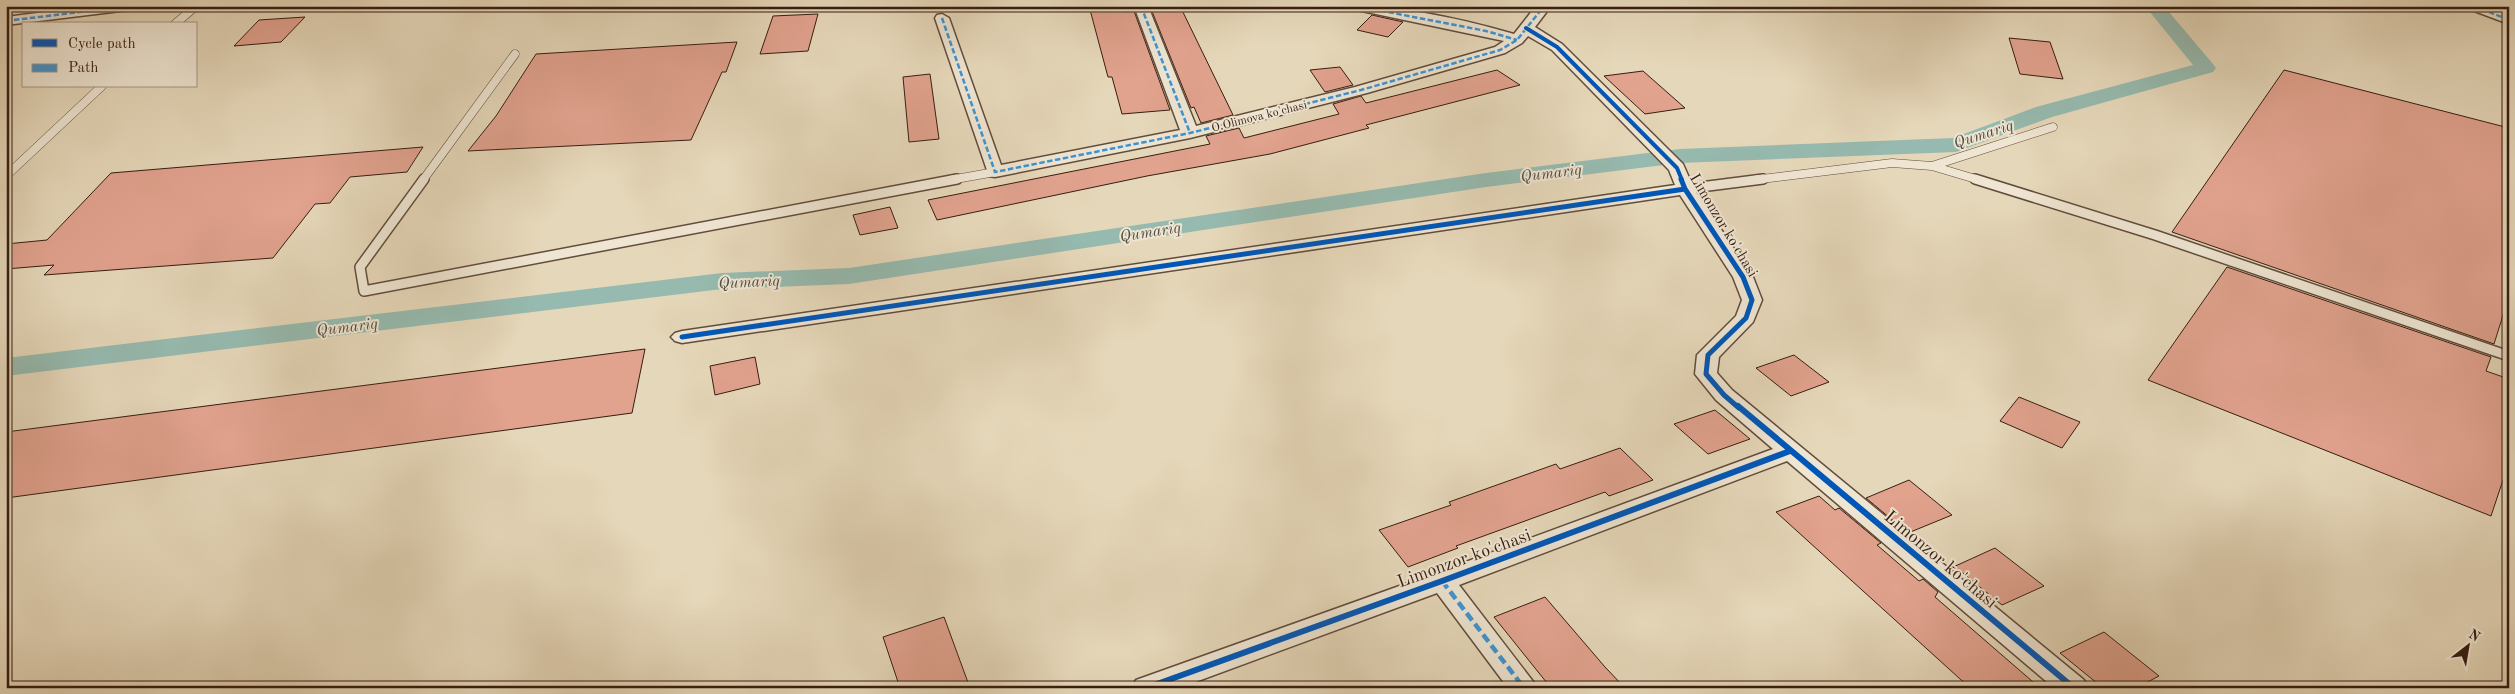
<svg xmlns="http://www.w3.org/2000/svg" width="2515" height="694" viewBox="0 0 2515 694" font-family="'Old Standard TT',serif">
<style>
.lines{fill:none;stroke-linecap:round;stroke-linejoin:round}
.canal{fill:#96baaf;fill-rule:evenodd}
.building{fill:#e1a28e;stroke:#371d11}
.lane-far1-casing{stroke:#624c3b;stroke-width:9}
.lane-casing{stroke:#624c3b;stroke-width:12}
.street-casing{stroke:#624c3b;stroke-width:3}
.lane-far1{stroke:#eee5d2;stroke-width:8}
.lane{stroke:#eee5d2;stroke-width:9}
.street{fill:#eee5d2;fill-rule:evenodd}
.quiet-far1{stroke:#3e94d3;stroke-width:2.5;stroke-dasharray:5.5 2.5;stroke-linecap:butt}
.quiet{stroke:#3e94d3;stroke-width:4.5;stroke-dasharray:9 4.5;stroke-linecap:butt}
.cycleway-far2-casing{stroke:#eee5d2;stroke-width:6}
.cycleway-far1-casing{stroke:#eee5d2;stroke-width:8}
.cycleway-casing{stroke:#eee5d2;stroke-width:9}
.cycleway-far2{stroke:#0057b8;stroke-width:4}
.cycleway-far1{stroke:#0057b8;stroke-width:5}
.cycleway{stroke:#0057b8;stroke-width:6}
.labels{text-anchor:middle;stroke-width:4;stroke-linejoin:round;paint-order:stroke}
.far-street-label{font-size:12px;fill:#371d11;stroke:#eee5d2}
.street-label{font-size:15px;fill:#371d11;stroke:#eee5d2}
.water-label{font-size:16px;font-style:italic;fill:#544c40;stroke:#eee5d2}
.near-street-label{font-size:18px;fill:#371d11;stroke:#eee5d2}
</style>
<rect width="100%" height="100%" fill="#e5d7b9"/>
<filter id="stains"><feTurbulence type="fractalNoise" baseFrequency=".004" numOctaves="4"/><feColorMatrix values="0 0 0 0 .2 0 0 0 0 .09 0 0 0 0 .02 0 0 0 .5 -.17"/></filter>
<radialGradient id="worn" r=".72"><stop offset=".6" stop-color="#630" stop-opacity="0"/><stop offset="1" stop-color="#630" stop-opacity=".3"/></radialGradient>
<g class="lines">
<!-- canal -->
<path class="canal" d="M 2145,6 L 2164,6 L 2213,64 L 2216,68 L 2213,72 L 2052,117 L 1956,152 L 1680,163 L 1486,187 L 849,284 L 722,289 L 6,376 L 6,358 L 722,273 L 849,268 L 1486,173 L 1680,149 L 1953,138 L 2036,107 L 2193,65 Z
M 2484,6 L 2509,7 L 2509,21 L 2486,10 Z"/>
</g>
<!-- building -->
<path class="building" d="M 1089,6 L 1124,6 L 1126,12 L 1134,11 L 1170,110 L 1122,114 L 1112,77 L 1108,77 Z
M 1158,6 L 1180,6 L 1233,115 L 1201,123 L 1194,107 L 1191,108 L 1151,9 L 1158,9 Z
M 818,14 L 808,51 L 760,54 L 773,16 Z
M 1372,15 L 1403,22 L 1388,37 L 1357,30 Z
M 305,17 L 281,42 L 234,46 L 259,20 Z
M 2009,38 L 2050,42 L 2063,79 L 2020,74 Z
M 737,42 L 726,72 L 722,72 L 691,140 L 468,151 L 496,116 L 536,54 Z
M 1340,67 L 1353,85 L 1325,92 L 1310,70 Z
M 1497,70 L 1520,85 L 1366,125 L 1369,128 L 1270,154 L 1147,176 L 937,220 L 928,200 L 1210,144 L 1206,136 L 1239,128 L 1244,138 L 1339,114 L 1333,104 L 1361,96 L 1366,103 Z
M 2284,70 L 2509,128 L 2509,296 L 2494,344 L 2172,232 Z
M 1643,71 L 1685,108 L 1645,114 L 1604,76 Z
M 930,74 L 939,139 L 909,142 L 903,77 Z
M 423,147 L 407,172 L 350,177 L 330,203 L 315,204 L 273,258 L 44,275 L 54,265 L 6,269 L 6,244 L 47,240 L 111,173 Z
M 890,207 L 898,228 L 860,235 L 853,215 Z
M 2227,267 L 2491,357 L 2486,371 L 2509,379 L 2509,462 L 2491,516 L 2148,380 Z
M 645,349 L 632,413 L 6,498 L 6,432 Z
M 1794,355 L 1829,382 L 1791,396 L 1756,368 Z
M 755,357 L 760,384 L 715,395 L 710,366 Z
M 2019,397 L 2080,422 L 2062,448 L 2000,421 Z
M 1715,410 L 1750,439 L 1708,454 L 1674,424 Z
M 1620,448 L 1653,480 L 1609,496 L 1605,492 L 1456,546 L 1458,548 L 1408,567 L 1379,530 L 1451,505 L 1449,502 L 1556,464 L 1560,469 Z
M 1909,480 L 1952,515 L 1908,533 L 1866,498 Z
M 1819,496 L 1835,510 L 1839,508 L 1881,543 L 1877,545 L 1919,581 L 1923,579 L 1938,592 L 1935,597 L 2040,688 L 1970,688 L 1776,512 Z
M 1995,548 L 2044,586 L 2002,605 L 1958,569 L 1956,572 L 1951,568 Z
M 1545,597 L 1605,667 L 1625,688 L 1551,688 L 1494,617 Z
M 944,617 L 970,688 L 900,688 L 883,637 Z
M 2104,632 L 2159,676 L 2136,688 L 2103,688 L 2060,653 Z"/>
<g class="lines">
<defs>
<path id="lane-far1" d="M 175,24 L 196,6
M 1932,166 L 1979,180
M 6,176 L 102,86
M 423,180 L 515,54
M 950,180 L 995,172
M 1753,180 L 1892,163 L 1932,166 L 2053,127"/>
<path id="lane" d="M 424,179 L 360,267 L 364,291 L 957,179
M 1975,179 L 2155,235 L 2509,356
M 1685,189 L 1763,179"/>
<path id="street" d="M 92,6 L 136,6 L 129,10 L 6,25 L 6,17 Z
M 1134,6 L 1148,6 L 1196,126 L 1355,87 L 1495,47 L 1504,41 L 1357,10 L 1350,6 C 1404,6 1462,19 1514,34 L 1536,6 L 1551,6 L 1535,27 L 1562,44 L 1683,164 L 1694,189 L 1753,277 L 1762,300 L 1753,322 L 1719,357 L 1717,373 L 1732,390 L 2084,680 L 2088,688 L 2054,688 L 1787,461 L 1459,585 L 1538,688 L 1508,688 L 1437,593 L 1179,688 L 1132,688 L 1136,680 L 1433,574 L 1773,449 L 1716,400 L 1695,374 L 1697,355 L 1736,316 L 1742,300 L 1733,277 L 1680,195 L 682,343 L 675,341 L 671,337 L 675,333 L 682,331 L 1675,185 L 1669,170 L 1552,50 L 1528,36 L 1522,43 L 1505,53 L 1367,93 L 1190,138 L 995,177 L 989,176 L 935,18 L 937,15 L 942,14 L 949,18 L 1001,165 L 1180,130 Z
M 2467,6 L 2487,6 L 2509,15 L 2509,24 L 2469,9 Z"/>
</defs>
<!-- lane-far1 casing -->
<use href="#lane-far1" class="lane-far1-casing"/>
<!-- lane casing -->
<use href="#lane" class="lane-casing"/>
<!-- street casing -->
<use href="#street" class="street-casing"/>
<!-- lane-far1 -->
<use href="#lane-far1" class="lane-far1"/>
<!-- lane -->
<use href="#lane" class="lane"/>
<!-- street -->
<use href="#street" class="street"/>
<!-- quiet-far1 -->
<path class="quiet-far1" d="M 1141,6 L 1190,133
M 1357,6 L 1486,31 L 1517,40
M 2474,6 L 2509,20
M 942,18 L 995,172 L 1190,133 L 1361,90 L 1500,50 L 1517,40 L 1544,6
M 6,21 L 129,6"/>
<!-- quiet -->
<path class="quiet" d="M 1442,581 L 1524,688"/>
<defs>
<path id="cycleway-far2" d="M 1526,28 L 1557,47 L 1677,168 L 1682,180"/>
<path id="cycleway-far1" d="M 1681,179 L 1685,189 L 1743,277 L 1752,300 L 1746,318 L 1708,355 L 1706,374 L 1724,395 L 1739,408
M 682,337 L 1685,189"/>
<path id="cycleway" d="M 1738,406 L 2074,688
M 1146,688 L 1442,581 L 1790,451"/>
</defs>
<!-- cycleway-far2 casing -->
<use href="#cycleway-far2" class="cycleway-far2-casing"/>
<!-- cycleway-far1 casing -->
<use href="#cycleway-far1" class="cycleway-far1-casing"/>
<!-- cycleway casing -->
<use href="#cycleway" class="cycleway-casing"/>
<!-- cycleway-far2 -->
<use href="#cycleway-far2" class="cycleway-far2"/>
<!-- cycleway-far1 -->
<use href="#cycleway-far1" class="cycleway-far1"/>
<!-- cycleway -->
<use href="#cycleway" class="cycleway"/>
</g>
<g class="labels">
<!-- far-street labels -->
<g class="far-street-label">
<text transform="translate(1259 116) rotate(-14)" y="4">O.Olimova ko'chasi</text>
</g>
<!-- street labels -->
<g class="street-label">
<text transform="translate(1724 225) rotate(59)" y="5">Limonzor ko'chasi</text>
</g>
<!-- water labels -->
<g class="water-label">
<text transform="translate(1983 133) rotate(-18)" y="6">Qumariq</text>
<text transform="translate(1551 172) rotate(-7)" y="6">Qumariq</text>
<text transform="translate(1150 231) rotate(-9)" y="6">Qumariq</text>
<text transform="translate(749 281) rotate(-3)" y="6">Qumariq</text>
<text transform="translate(347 326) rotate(-7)" y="6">Qumariq</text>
</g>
<!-- near-street labels -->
<g class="near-street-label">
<text transform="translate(1464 558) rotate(-20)" y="6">Limonzor ko'chasi</text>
<text transform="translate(1941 559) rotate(40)" y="6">Limonzor ko'chasi</text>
</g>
</g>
<!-- margin -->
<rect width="2515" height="694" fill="none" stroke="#e5d7b9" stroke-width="25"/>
<rect x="8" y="8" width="2500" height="679" fill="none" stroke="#371d11" stroke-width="2.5"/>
<rect x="12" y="12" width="2490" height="669" fill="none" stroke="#371d11"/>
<!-- legend -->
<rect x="22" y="22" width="175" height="65" fill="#eee5d2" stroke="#a59585"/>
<rect x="32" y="39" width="25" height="8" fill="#0057b8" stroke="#a59585"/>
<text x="68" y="48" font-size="15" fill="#371d11">Cycle path</text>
<rect x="32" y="64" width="25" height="8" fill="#3e94d3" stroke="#a59585"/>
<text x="68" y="72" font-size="15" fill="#371d11">Path</text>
<!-- north arrow -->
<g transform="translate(2468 646) rotate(31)" stroke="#eee5d2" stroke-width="4" paint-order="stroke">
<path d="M0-4L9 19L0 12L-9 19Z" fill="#371d11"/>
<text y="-8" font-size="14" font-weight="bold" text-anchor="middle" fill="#371d11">N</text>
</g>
<rect width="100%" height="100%" filter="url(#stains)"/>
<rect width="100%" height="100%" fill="url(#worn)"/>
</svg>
